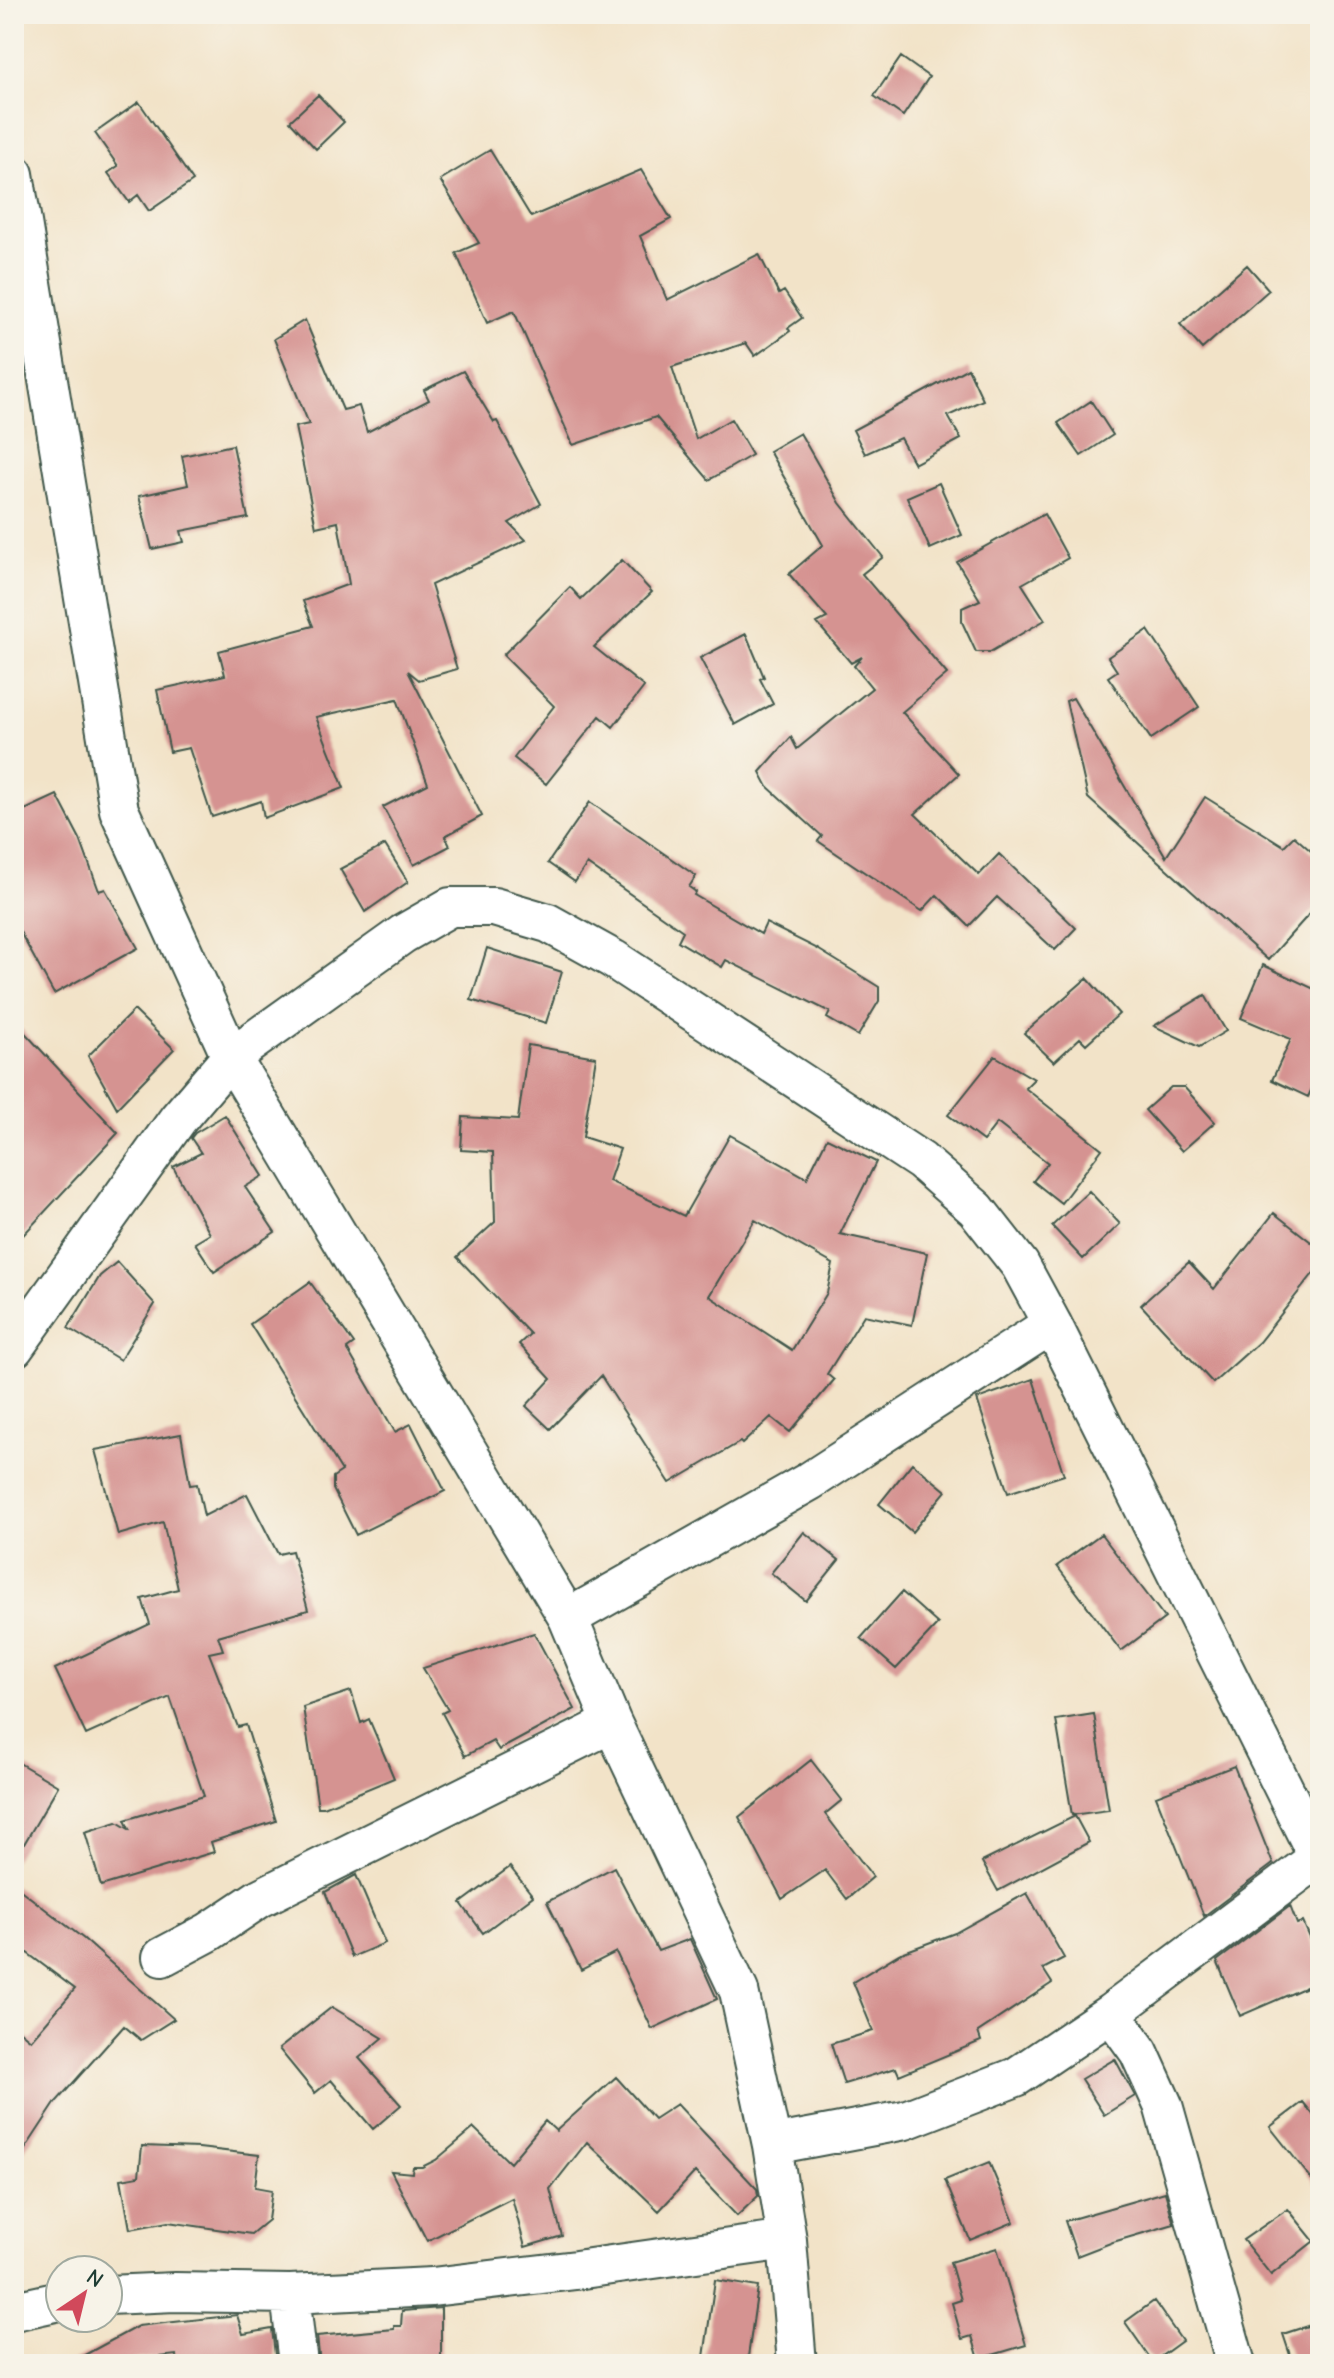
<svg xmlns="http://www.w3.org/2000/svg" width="1334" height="2378" viewBox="0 0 1334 2378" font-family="'Comic Neue',sans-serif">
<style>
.building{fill:#d59391;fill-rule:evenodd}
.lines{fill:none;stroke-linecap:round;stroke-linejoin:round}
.minor-casing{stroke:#3f564a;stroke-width:42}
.minor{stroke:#fff;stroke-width:38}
</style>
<rect width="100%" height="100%" fill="#f7f3e8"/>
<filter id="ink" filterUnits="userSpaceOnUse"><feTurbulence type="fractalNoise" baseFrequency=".0125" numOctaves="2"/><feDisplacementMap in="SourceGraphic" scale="16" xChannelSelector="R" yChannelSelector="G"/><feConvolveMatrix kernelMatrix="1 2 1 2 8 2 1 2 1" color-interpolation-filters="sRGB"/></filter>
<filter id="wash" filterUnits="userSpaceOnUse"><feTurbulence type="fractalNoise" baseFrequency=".006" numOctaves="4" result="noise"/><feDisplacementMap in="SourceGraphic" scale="32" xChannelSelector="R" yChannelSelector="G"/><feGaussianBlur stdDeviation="1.8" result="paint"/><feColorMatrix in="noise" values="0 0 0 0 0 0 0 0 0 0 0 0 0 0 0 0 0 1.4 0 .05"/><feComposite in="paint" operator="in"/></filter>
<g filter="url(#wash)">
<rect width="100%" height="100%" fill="#f2e3c8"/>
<g id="blocks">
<!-- building -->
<path class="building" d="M 901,57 L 929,77 L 903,116 L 874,96 Z
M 318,95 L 344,122 L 316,149 L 290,121 Z
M 139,102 L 193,181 L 149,211 L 138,195 L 129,202 L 108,173 L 118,166 L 95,133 Z
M 490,150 L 531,217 L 641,170 L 671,219 L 640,236 L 667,300 L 759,254 L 779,294 L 784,291 L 802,318 L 788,328 L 790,331 L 755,356 L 746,343 L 672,367 L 696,439 L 731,419 L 752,455 L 709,480 L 656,417 L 573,445 L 514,311 L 487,323 L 456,253 L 479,243 L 440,180 Z
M 1247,265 L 1269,290 L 1202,349 L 1180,324 Z
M 305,320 L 343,410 L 359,406 L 367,432 L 429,400 L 424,390 L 463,371 L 494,422 L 497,421 L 541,504 L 509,523 L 526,540 L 431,585 L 457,669 L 419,680 L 408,671 L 482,816 L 445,836 L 450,846 L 414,865 L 383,807 L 428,784 L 397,699 L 316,717 L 344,788 L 264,818 L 261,801 L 212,817 L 189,748 L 170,752 L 157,690 L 225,675 L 219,651 L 313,626 L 303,601 L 349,584 L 338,522 L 316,527 L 295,427 L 309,424 L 274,339 Z
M 968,368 L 983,400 L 948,416 L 961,439 L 914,464 L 900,438 L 865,454 L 853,430 Z
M 1091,401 L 1113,435 L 1081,456 L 1058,423 Z
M 800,433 L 840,503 L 883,557 L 862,574 L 947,674 L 902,712 L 959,774 L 915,814 L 979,875 L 999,854 L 1076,928 L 1055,950 L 997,897 L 969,926 L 937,895 L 922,911 L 818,841 L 822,836 L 768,787 L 760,772 L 791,737 L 797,749 L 872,688 L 854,666 L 862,657 L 851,663 L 817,623 L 827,618 L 789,574 L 823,545 L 769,451 Z
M 233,445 L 248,518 L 181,531 L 184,542 L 152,549 L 139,496 L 188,485 L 182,456 Z
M 939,483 L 962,535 L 930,549 L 907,497 Z
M 1044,514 L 1068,558 L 1022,584 L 1045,620 L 990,652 L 976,652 L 962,622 L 962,608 L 980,600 L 957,562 Z
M 622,560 L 652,592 L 594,647 L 644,687 L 613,727 L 600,716 L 546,784 L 514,758 L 554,706 L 503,655 L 570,587 L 581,599 Z
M 1148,630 L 1199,707 L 1151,739 L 1108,677 L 1117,671 L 1108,657 Z
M 746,634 L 764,677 L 760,679 L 773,704 L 735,725 L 700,658 Z
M 1073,698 L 1166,857 L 1205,797 L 1284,846 L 1294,836 L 1320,859 L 1320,902 L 1268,960 L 1088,798 L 1066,701 Z
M 57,795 L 80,839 L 99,891 L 105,889 L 138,948 L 54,994 L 14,921 L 14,815 Z
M 590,802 L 696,876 L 689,887 L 696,892 L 694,895 L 761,934 L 766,923 L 816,948 L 879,987 L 879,1001 L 858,1036 L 827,1018 L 830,1012 L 726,960 L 722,967 L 678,941 L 683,931 L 587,864 L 575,882 L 548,863 Z
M 385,845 L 408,882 L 365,912 L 340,869 Z
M 487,948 L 562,972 L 546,1023 L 471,1000 Z
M 1263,965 L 1314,989 L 1320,975 L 1320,1071 L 1308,1097 L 1272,1080 L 1291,1039 L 1241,1018 Z
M 1087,978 L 1119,1014 L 1086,1044 L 1080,1038 L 1054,1062 L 1024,1033 Z
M 1205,995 L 1226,1031 L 1199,1047 L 1154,1026 Z
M 134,1010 L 174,1049 L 117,1108 L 88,1056 Z
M 14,1021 L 118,1133 L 14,1245 Z
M 528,1045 L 596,1057 L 583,1137 L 620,1149 L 609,1181 L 684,1216 L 730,1135 L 807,1178 L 827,1138 L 876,1162 L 840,1234 L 927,1253 L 912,1325 L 864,1315 L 827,1374 L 834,1380 L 790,1432 L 771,1417 L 742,1444 L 740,1442 L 670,1483 L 601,1376 L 550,1429 L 526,1406 L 551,1379 L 519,1344 L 530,1334 L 457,1257 L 495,1222 L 493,1152 L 461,1150 L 463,1117 L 518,1120 ZM 755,1220 L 833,1264 L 827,1293 L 792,1350 L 709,1296 Z
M 995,1056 L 1034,1079 L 1025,1088 L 1102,1149 L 1061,1203 L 1033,1181 L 1048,1163 L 997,1123 L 983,1141 L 948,1115 Z
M 1171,1087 L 1184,1087 L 1215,1122 L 1182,1151 L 1145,1110 Z
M 225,1115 L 263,1176 L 245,1187 L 275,1232 L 214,1272 L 195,1243 L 210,1234 L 173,1167 L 201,1153 L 191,1138 L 195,1133 Z
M 1089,1191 L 1120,1224 L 1083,1259 L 1052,1226 Z
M 1274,1213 L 1320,1249 L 1320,1265 L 1259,1342 L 1213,1383 L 1141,1305 L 1189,1262 L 1214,1289 Z
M 117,1262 L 155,1304 L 120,1360 L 68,1328 L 100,1276 Z
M 310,1282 L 354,1344 L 347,1349 L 395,1432 L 411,1424 L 445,1491 L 356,1535 L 333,1489 L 333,1477 L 342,1471 L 250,1324 Z
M 1033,1379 L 1064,1475 L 1008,1493 L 977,1399 Z
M 181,1434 L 190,1485 L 197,1484 L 204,1516 L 247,1494 L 278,1554 L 292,1551 L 308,1610 L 218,1636 L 223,1650 L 209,1653 L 238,1727 L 246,1725 L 276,1821 L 211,1842 L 214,1852 L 101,1886 L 85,1832 L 117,1822 L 129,1829 L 125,1820 L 204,1796 L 170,1697 L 86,1735 L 55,1669 L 150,1624 L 142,1599 L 178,1589 L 163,1522 L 118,1535 L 95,1450 Z
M 912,1463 L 946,1491 L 912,1532 L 879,1504 Z
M 804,1532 L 839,1560 L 806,1601 L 771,1573 Z
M 1101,1534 L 1165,1618 L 1121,1651 L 1057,1566 Z
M 902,1592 L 938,1624 L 896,1669 L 861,1638 Z
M 534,1633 L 575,1709 L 499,1750 L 493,1741 L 465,1756 L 442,1713 L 448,1710 L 423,1668 Z
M 351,1691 L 361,1723 L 369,1719 L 394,1778 L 324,1807 L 318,1807 L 303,1707 Z
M 1094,1714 L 1109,1810 L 1072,1815 L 1056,1720 Z
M 14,1760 L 58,1786 L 14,1861 Z
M 811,1760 L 842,1800 L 825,1814 L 873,1877 L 847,1899 L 825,1870 L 782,1899 L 739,1817 Z
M 1234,1766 L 1273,1864 L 1204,1916 L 1156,1796 Z
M 1075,1816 L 1089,1842 L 998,1891 L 982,1862 Z
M 510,1867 L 533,1896 L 483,1933 L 461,1903 Z
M 614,1867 L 658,1951 L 690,1939 L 717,1999 L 652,2029 L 616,1952 L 581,1970 L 547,1902 Z
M 356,1875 L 385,1943 L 352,1957 L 325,1892 Z
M 14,1885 L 84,1939 L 174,2019 L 141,2040 L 124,2026 L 56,2102 L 14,2166 L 14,2026 L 31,2040 L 75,1989 L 14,1943 Z
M 1027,1893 L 1064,1958 L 1043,1969 L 1052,1983 L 978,2032 L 981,2041 L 899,2075 L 896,2068 L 844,2084 L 831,2044 L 873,2031 L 853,1982 L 899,1954 L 955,1933 Z
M 1290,1906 L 1297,1924 L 1303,1922 L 1320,1960 L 1320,1981 L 1240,2016 L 1217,1961 Z
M 332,2007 L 383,2038 L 359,2058 L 401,2105 L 373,2129 L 331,2080 L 315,2093 L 279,2049 Z
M 1115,2059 L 1135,2096 L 1104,2115 L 1081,2079 Z
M 616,2077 L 654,2119 L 677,2104 L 757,2189 L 758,2196 L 737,2216 L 695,2172 L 659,2211 L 587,2142 L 550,2189 L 562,2236 L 525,2247 L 512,2198 L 427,2241 L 391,2171 L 412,2173 L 413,2167 L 422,2167 L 436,2160 L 474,2128 L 510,2163 L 545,2121 L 556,2131 Z
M 1303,2102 L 1320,2123 L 1320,2190 L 1270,2127 Z
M 142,2146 L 199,2148 L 259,2155 L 255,2187 L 272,2190 L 268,2220 L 251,2234 L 168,2222 L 130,2229 L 121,2179 L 139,2176 Z
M 989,2162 L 1014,2222 L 970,2240 L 945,2180 Z
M 1165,2192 L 1174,2224 L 1113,2242 L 1077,2256 L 1065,2221 Z
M 1288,2209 L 1314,2241 L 1271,2275 L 1243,2240 Z
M 997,2248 L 1026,2345 L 979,2359 L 972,2336 L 962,2339 L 952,2303 L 961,2300 L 950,2262 Z
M 715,2280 L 758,2287 L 747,2364 L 703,2364 Z
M 1154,2301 L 1182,2341 L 1153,2362 L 1125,2322 Z
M 441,2308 L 441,2362 L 320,2364 L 317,2336 L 394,2329 L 394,2326 L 401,2326 L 402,2311 Z
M 237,2315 L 243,2334 L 272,2329 L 276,2364 L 177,2364 L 176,2355 L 97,2364 L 68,2364 L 138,2326 Z
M 1320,2322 L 1320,2364 L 1293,2364 L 1283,2334 Z"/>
</g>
</g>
<g filter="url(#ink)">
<use href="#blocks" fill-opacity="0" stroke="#3f564a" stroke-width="2"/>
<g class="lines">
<defs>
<path id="minor" d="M 14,174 L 119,810 L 231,1057 L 568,1618 L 612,1723 L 739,1991 L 772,2145 L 787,2240 L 797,2364
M 14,1348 L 178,1119 L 231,1057 L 403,934 L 450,907 L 494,907 L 548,923 L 613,959 L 921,1161 L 976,1209 L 1020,1265 L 1052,1324
M 568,1618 L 810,1481 L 1052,1324 L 1320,1861
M 162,1957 L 209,1932 L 260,1898 L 612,1723
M 1111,2013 L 1139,2052 L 1163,2105 L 1236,2364
M 772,2145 L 905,2120 L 1016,2077 L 1111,2013 L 1318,1858
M 290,2294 L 298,2364
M 108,2295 L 175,2292 L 290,2294 L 432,2287 L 576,2270 L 787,2240
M 14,2311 L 60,2301"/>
</defs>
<!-- minor casing -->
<use href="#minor" class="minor-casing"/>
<!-- minor -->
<use href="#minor" class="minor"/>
</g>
</g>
<!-- margin -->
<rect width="1334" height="2378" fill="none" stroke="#f7f3e8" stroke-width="48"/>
<!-- north arrow -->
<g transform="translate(84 2294) rotate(35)"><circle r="38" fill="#f7f3e8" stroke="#a1aaa0" stroke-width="2"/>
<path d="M0-6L14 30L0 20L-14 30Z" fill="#d1495b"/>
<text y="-12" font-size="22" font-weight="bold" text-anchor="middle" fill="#1f3d34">N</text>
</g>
</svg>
